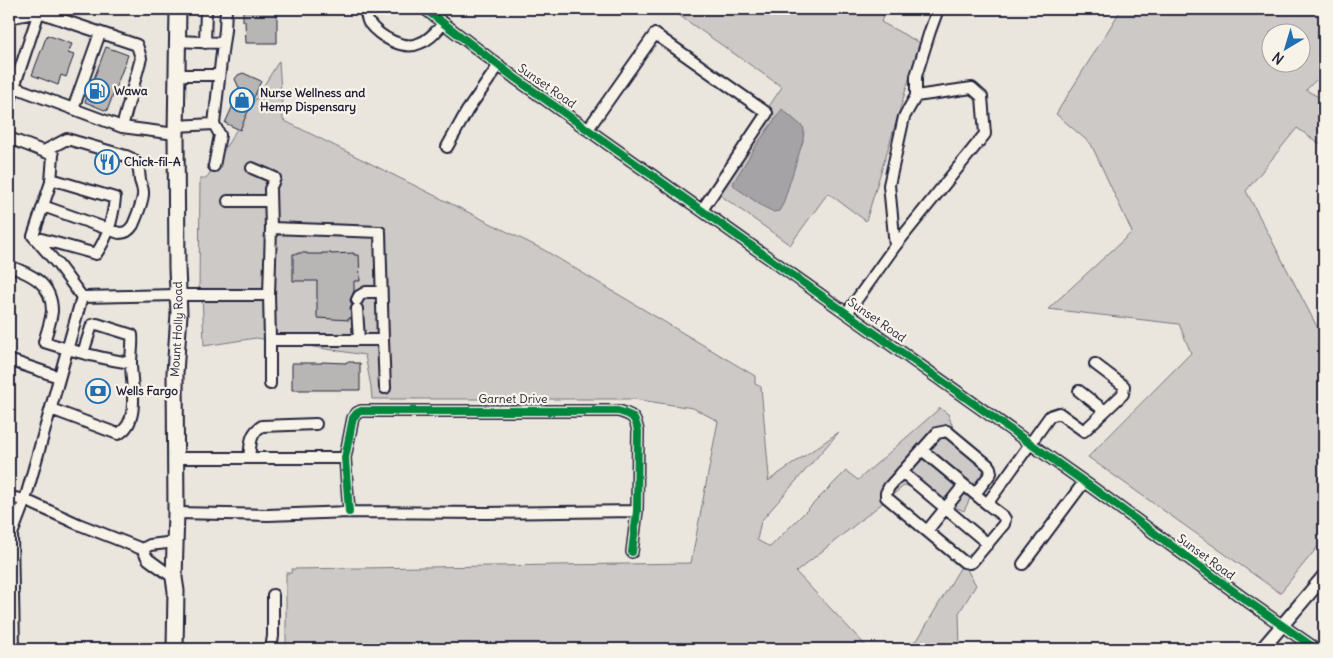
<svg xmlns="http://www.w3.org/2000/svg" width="1333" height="658" viewBox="0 0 1333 658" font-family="Delius,sans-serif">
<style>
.green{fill:#cdc9c6;stroke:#787680;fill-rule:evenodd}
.water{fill:#a6a3a6;stroke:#716f7b}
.building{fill:#b8b6b5;stroke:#22223b}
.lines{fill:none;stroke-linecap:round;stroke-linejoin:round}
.minor-casing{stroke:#22223b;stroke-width:14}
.major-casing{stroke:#22223b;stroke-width:16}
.highway-casing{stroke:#22223b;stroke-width:19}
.minor{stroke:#f7f3e8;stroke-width:10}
.major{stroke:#f7f3e8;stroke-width:12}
.highway{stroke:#f7f3e8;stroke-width:15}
.cycleway-casing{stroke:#f7f3e8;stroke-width:11}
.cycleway{stroke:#00873e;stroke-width:8}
.labels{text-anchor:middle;stroke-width:4.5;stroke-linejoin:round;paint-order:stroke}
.street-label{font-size:12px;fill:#22223b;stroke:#f7f3e8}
.poi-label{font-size:12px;font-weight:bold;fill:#22223b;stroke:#f7f3e8;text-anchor:start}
</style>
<rect width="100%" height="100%" fill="#eae6de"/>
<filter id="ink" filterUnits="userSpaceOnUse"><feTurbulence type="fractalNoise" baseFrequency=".02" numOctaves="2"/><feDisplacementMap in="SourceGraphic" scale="10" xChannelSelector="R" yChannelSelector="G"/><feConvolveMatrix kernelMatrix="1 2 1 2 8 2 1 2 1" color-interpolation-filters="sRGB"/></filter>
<g filter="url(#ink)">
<!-- green -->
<path class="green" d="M 670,9 L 886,9 L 881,22 L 920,43 L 866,221 L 828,193 L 790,245 L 713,190 L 782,87 Z
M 1118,9 L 1324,9 L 1324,72 L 1306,90 L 1324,100 L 1324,147 L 1297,128 L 1246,191 L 1324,340 L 1324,539 L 1280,593 L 1088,457 L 1191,353 L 1179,324 L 1048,309 L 1132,232 L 1091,144 L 1056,114 L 1119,13 ZM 1300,32 L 1300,62 L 1270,62 L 1270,32 Z
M 279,61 L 283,120 L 544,250 L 755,376 L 755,384 L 761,387 L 769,476 L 768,481 L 839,432 L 761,521 L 757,540 L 770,547 L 846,471 L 858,480 L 940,408 L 948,414 L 958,441 L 989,459 L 964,511 L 905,485 L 796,572 L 869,649 L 286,649 L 286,573 L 291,573 L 292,569 L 691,563 L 718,421 L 693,408 L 633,399 L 372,399 L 371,387 L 365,355 L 256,338 L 204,346 L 202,292 L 199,292 L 200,178 L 206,179 Z
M 963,563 L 976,585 L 959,613 L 960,649 L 901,649 L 918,639 Z"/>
<!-- water -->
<path class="water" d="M 782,109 L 803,127 L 804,129 L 803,141 L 783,204 L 779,211 L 774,212 L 762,206 L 735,187 L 733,183 L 755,147 Z"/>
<!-- building -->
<path class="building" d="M 243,9 L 277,9 L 277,43 L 246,43 L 245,21 L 243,21 Z
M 47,35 L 72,44 L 68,53 L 74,55 L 66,77 L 61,75 L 58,85 L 32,75 Z
M 106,47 L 128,55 L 107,111 L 85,102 Z
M 243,73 L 261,81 L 240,130 L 225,123 L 240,90 L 235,79 L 238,75 Z
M 298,253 L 307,253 L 307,254 L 322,254 L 322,253 L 331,253 L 331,254 L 354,253 L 354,255 L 359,255 L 360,281 L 354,281 L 354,291 L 350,300 L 352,305 L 350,309 L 351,318 L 349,318 L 349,320 L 317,318 L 317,281 L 293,281 L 293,254 L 298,254 Z
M 322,362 L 346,363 L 346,362 L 354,362 L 354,363 L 360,363 L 360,390 L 292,390 L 292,363 L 322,363 Z"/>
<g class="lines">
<defs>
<path id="minor" d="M 365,9 C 366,13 367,20 369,23 C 380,37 404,51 420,43 C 430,40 437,30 444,23
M 425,9 L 515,78 L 1090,486 L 1243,598 L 1316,649
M 39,12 L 137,45 L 141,58 L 122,127
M 9,18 L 39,12 L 14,87 L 10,85
M 177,41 L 223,43
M 205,43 L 206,9
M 177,75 L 219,75
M 916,96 L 916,76 L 930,31 L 938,9
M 9,105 L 14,87 L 122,127 L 176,134
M 73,109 L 100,33
M 176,126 L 214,124
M 588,129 L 655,34 L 767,113 L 702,210
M 9,138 L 53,155 L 51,182 L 33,236 L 59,266 L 82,297
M 447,147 L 467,111 L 499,65
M 214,166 L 220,135 L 214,124 L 222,52 L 225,30 L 226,9
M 252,168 L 275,178 L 270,189 L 271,228
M 228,201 L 270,201
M 43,206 L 119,233 C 126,233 129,231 133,225 C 136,218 144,199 143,192 C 143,188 141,184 140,180 C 138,166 141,162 126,156 L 67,139 L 44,151
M 34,237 L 96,254 C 107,239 113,217 115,198 L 51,179
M 9,266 C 31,274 52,283 52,311 C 51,321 47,332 44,342 C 73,351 102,359 131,363
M 357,300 L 359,296 L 366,292 L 381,292
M 357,309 L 359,340
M 847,313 L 895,246 L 985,134 L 982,97 L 972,88 L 916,96 L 904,117 L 889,185 L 895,246
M 383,340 L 385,388
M 9,360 L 59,377
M 270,384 L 270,340
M 1079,391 L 1105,411
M 51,409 L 118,434 C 141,423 131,383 131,363 C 131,354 133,344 132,335 L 97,324 L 92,325 L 83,353
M 922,450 L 975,494
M 176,458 L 345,458
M 249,458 C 251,444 249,434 262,426 L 316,424
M 902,472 L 988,544
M 9,497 L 25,500 L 82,297 L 177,295 L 269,295 L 271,228 L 380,232 L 383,340 L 270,340 L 269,295
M 987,504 L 975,494 L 991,473 L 990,468 L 988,465 L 947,431 L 937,433 L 889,487 L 886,493 L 886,497 L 964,562 L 969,563 L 972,562 L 1004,524 L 1005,519 L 1003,516 L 987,504 L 1050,416 L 1059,413 L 1084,431 L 1123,394 L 1124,386 L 1095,364
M 349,512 L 345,458 L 353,418 L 357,413 L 361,411 L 618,411 C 632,415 635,416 638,431 L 637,511 L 632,552
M 176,513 L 268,515 L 349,512 L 487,513 L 637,511
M 927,531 L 964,485
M 142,549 L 150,545 L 175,542
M 1023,564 L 1084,482
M 14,649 L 12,534 L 25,500 L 78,524 L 142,549 L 148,559 L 174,578
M 271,649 L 273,636 L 273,595"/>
<path id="major" d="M 1262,649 L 1324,576"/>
<g id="highway">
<path id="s1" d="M 175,649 L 176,591 L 174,578 L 176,513 L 175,373 L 179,314 L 177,268 L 176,134 L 178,9"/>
</g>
</defs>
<!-- minor casing -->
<use href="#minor" class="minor-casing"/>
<!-- major casing -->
<use href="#major" class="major-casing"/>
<!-- highway casing -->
<use href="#highway" class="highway-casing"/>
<!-- minor -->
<use href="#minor" class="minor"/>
<!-- major -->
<use href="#major" class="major"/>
<!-- highway -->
<use href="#highway" class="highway"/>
<defs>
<path id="cycleway" d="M 425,9 L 515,78 L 1090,486 L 1243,598 L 1316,649
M 349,512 L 345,458 L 353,418 L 357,413 L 361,411 L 618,411 C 632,415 635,416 638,431 L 637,511 L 632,552"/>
</defs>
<!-- cycleway casing -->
<use href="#cycleway" class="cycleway-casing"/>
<!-- cycleway -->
<use href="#cycleway" class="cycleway"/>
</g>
</g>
<!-- icons -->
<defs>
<symbol id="fuel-ring" viewBox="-11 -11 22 22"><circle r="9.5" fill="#f7f3e8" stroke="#1f6fb2" stroke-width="1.5"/><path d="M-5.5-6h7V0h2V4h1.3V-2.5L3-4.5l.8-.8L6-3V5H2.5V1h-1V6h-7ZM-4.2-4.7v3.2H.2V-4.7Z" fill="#1f6fb2"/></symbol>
<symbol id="shop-ring" viewBox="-11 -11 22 22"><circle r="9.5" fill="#f7f3e8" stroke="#1f6fb2" stroke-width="1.5"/><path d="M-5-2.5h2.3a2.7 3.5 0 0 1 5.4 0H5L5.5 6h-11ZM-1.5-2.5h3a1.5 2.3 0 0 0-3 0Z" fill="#1f6fb2"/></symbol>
<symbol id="restaurant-ring" viewBox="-11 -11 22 22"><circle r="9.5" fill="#f7f3e8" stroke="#1f6fb2" stroke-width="1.5"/><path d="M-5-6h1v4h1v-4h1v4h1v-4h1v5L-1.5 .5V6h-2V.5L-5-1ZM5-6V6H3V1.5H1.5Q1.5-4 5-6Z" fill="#1f6fb2"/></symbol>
<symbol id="bank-ring" viewBox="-11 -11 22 22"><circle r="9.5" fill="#f7f3e8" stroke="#1f6fb2" stroke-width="1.5"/><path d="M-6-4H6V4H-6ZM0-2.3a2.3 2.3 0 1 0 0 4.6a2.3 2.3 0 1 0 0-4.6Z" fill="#1f6fb2"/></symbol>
</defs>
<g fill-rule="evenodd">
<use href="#fuel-ring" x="83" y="77" width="28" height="28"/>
<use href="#shop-ring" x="228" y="86" width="28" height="28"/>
<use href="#restaurant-ring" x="93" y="148" width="28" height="28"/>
<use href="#bank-ring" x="84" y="377" width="28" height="28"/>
</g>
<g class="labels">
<!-- street labels -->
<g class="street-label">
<text transform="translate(547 86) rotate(35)" y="4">Sunset Road</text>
<text transform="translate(877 320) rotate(35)" y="4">Sunset Road</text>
<text dy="4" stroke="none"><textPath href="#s1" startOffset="320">Mount Holly Road</textPath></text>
<text x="513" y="403">Garnet Drive</text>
<text transform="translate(1206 557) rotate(36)" y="4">Sunset Road</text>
</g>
<!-- poi labels -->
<g class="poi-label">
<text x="114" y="95">Wawa</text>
<text x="260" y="97">Nurse Wellness and<tspan x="260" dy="14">Hemp Dispensary</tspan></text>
<text x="124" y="166">Chick-fil-A</text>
<text x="116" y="395">Wells Fargo</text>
</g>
</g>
<!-- margin -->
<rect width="1333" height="658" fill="none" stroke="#f7f3e8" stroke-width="30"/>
<rect x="15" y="15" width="1303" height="628" fill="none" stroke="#22223b" stroke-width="2" filter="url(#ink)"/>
<!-- north arrow -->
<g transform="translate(1286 48) rotate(218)"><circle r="24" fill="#f7f3e8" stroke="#a29fa3"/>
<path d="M0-4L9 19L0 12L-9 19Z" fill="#1f6fb2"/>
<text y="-8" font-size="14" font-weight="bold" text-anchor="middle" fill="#22223b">N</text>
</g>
</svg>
